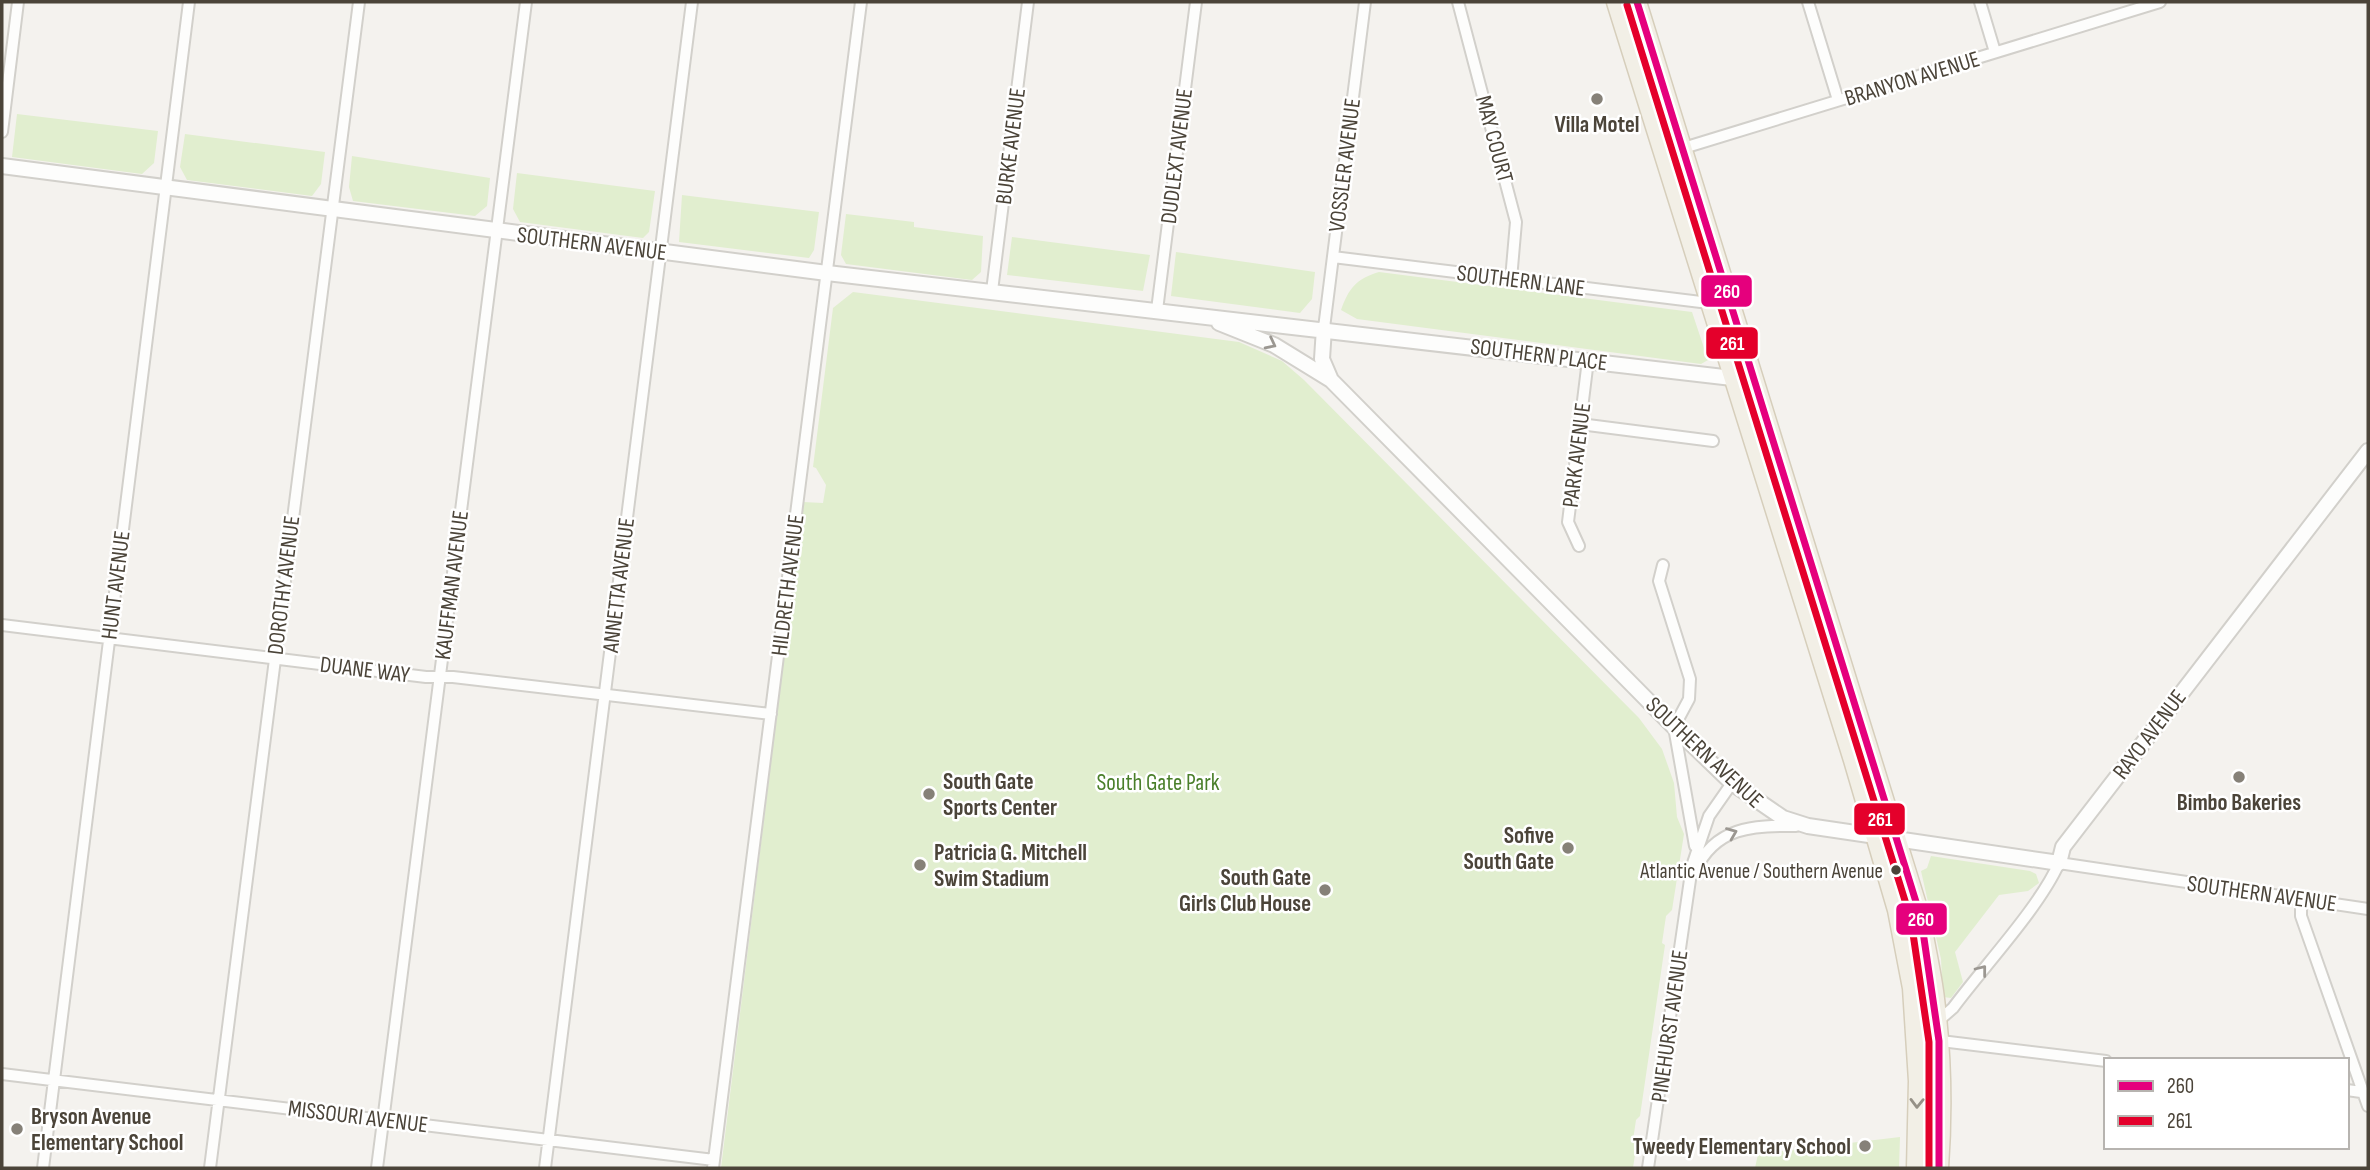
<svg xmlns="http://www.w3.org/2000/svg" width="2370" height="1170" viewBox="0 0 2370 1170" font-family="'Sofia Sans Condensed',sans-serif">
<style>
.green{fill:#e1eecf}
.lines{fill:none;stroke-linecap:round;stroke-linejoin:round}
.minor-casing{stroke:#d2d0cb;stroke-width:14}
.tertiary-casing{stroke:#d2d0cb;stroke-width:18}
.primary-casing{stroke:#d6cebb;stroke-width:21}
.minor{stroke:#fdfdfc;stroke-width:10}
.tertiary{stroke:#fdfdfc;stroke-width:14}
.primary{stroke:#f2efe6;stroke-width:18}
.bus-1-casing{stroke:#fff;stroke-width:12}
.bus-2-casing{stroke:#fff;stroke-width:12}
.bus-1{stroke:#e5007d;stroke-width:7}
.bus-2{stroke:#e4002b;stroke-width:7}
.oneway{stroke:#9b9791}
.oneway2{stroke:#969187}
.poi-dot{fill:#868178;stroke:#fff;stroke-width:2.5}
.bus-dot{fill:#4b4439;stroke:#fff;stroke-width:2.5}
.labels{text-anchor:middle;stroke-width:5;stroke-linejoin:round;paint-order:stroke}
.bus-label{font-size:21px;fill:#4b4439;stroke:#fff;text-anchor:end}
.street-label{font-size:23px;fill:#4b4439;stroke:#fff}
.poi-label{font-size:23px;font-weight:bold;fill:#4b4439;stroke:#fff;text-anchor:start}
.park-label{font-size:23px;fill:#4a7f2a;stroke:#fff}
.line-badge{stroke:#fff;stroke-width:2.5}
.badge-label{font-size:19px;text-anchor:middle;font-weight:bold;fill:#fff}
</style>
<rect width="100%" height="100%" fill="#f4f2ee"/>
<!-- green -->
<path class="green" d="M 17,114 L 158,131 L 154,163 L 142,174 L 12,157 Z
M 185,134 L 325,152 L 321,184 L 312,196 L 187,180 L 180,167 Z
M 352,156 L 490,178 L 487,206 L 475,216 L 353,201 L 349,187 Z
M 517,173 L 655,191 L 649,232 L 643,238 L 520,222 L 513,209 Z
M 682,195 L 819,212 L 814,250 L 809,258 L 679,242 Z
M 846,214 L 914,222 L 914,227 L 983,236 L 981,272 L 972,280 L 846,264 L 841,255 Z
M 1012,237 L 1150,255 L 1143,291 L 1007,275 Z
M 1176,252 L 1315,272 L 1312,299 L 1300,313 L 1171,296 Z
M 1379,272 L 1692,312 L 1708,360 L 1701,364 L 1357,319 L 1341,310 C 1349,288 1356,279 1379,272 Z
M 853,292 L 1239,342 L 1282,361 L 1304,380 L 1639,718 L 1662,749 L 1674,783 L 1677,817 L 1684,834 L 1672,910 L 1666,916 L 1662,943 L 1665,945 L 1640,1116 L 1636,1120 L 1633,1140 L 1637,1141 L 1633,1168 L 721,1168 L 803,502 L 823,503 L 826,485 L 816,468 L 813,467 L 833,308 Z
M 1931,856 L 2030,871 L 2036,874 L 2039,883 L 2028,891 L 1999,895 L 1955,952 L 1963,982 L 1951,998 L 1943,997 L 1941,959 L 1921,871 L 1927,868 Z
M 1900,1137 L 1899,1168 L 1755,1168 L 1758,1154 Z"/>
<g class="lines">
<defs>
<path id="minor" d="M 1458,2 L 1516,222 L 1511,279
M 1808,2 L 1838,100
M 1980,2 L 1995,52
M 2,132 L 18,2
M 1677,150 L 2160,2
M 1333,257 L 1709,303
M 992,291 L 1028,2
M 1157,310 L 1196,2
M 1324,328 L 1365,2
M 1580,424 L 1713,441
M 1579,546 L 1568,522 L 1588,360
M 1663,565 L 1659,581 L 1690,679 L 1689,699 L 1674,727 L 1695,846
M 2,625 L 426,677 L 453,677 L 771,714
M 1695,871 C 1715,827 1753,825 1796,826
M 2301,899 L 2301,916 L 2368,1106
M 1938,1021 L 1953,1008 C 1984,966 2039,908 2059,863 L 2368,909
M 1916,1038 L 2106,1061
M 2,1074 L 714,1160
M 2347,1090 L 2368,1093
M 43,1168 L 189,2
M 210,1168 L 359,2
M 377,1168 L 526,2
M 545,1168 L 692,2
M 713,1168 L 861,2
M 1648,1168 L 1692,866 L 1709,816 L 1732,783"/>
<path id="tertiary" d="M 2,166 L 827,273 L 1741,379
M 1219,323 L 1274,345 L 1331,380 L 1674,727 L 1732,783 L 1783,818 L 1808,826 L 2059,863 L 2063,847 L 2368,451
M 1324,328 L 1322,359 L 1331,380"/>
<path id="primary" d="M 1616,2 L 1853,760 L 1897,910 L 1912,988 L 1918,1081 L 1916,1168
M 1637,2 L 1921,918 C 1925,945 1932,972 1935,999 C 1942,1055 1943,1112 1939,1168"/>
</defs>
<!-- minor casing -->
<use href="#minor" class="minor-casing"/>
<!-- tertiary casing -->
<use href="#tertiary" class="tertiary-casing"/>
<!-- primary casing -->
<use href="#primary" class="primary-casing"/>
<!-- minor -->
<use href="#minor" class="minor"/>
<!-- tertiary -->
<use href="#tertiary" class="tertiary"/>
<!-- primary -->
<use href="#primary" class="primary"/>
<defs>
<path id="bus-1" d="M 1637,2 L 1921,918 L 1939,1041 L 1939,1168"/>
<path id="bus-2" d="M 1627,5 L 1911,920 L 1929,1042 L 1929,1167"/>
</defs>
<!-- bus-1 casing -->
<use href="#bus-1" class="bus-1-casing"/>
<!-- bus-2 casing -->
<use href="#bus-2" class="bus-2-casing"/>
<!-- bus-1 -->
<use href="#bus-1" class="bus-1"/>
<!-- bus-2 -->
<use href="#bus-2" class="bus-2"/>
</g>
<!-- one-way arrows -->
<defs><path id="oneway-chevron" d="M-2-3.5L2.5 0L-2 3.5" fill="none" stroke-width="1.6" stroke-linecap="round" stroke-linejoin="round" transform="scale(1.75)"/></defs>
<g class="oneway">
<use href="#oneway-chevron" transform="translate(1271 344) rotate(27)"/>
<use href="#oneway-chevron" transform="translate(1732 833) rotate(-22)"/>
<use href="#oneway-chevron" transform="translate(1982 970) rotate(-52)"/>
</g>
<use class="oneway2" href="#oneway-chevron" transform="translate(1917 1103) rotate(91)"/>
<!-- markers -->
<g class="poi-dot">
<circle cx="1597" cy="99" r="7"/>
<circle cx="2239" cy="777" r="7"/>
<circle cx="929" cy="794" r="7"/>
<circle cx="1568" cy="848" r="7"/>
<circle cx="920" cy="865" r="7"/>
<circle cx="1325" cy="890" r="7"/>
<circle cx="17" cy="1129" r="7"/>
<circle cx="1865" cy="1146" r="7"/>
</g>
<circle class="bus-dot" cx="1896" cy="870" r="6"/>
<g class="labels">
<!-- bus labels -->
<g class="bus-label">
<text x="1883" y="878">Atlantic Avenue / Southern Avenue</text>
</g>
<!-- street labels -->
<g class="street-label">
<text transform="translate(1912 78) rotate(-17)" y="8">BRANYON AVENUE</text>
<text transform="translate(1495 139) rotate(75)" y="8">MAY COURT</text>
<text transform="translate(1010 146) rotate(-83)" y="8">BURKE AVENUE</text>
<text transform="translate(1176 156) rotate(-83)" y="8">DUDLEXT AVENUE</text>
<text transform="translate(1344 165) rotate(-83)" y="8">VOSSLER AVENUE</text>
<text transform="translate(592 243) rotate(7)" y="8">SOUTHERN AVENUE</text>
<text transform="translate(1521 280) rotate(7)" y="8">SOUTHERN LANE</text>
<text transform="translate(1539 354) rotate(7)" y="8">SOUTHERN PLACE</text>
<text transform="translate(1576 455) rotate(-83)" y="8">PARK AVENUE</text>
<text transform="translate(115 585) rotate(-83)" y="8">HUNT AVENUE</text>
<text transform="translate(283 585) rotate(-83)" y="8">DOROTHY AVENUE</text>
<text transform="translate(451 585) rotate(-83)" y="8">KAUFFMAN AVENUE</text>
<text transform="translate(618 585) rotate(-83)" y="8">ANNETTA AVENUE</text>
<text transform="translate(787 585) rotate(-83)" y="8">HILDRETH AVENUE</text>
<text transform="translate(365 669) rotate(7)" y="8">DUANE WAY</text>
<text transform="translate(2149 734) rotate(-53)" y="8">RAYO AVENUE</text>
<text transform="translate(1705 752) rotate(43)" y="8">SOUTHERN AVENUE</text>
<text transform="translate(2262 893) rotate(8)" y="8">SOUTHERN AVENUE</text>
<text transform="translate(1669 1026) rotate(-82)" y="8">PINEHURST AVENUE</text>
<text transform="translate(358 1116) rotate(7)" y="8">MISSOURI AVENUE</text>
</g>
<!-- poi labels -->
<g class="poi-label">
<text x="1597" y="132" text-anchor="middle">Villa Motel</text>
<text x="943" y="789">South Gate<tspan x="943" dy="26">Sports Center</tspan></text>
<text x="2239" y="810" text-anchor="middle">Bimbo Bakeries</text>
<text x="1554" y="843" text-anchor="end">Sofive<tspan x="1554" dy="26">South Gate</tspan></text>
<text x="934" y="860">Patricia G. Mitchell<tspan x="934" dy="26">Swim Stadium</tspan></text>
<text x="1311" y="885" text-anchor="end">South Gate<tspan x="1311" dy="26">Girls Club House</tspan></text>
<text x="31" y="1124">Bryson Avenue<tspan x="31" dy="26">Elementary School</tspan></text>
<text x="1851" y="1154" text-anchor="end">Tweedy Elementary School</text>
</g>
<!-- park labels -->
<g class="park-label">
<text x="1158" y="790">South Gate Park</text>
</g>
</g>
<g class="line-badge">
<rect x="1700" y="274" width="53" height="34" rx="7" fill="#e5007d"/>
<rect x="1705" y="326" width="54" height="34" rx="7" fill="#e4002b"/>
<rect x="1853" y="802" width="53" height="34" rx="7" fill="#e4002b"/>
<rect x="1895" y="902" width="53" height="34" rx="7" fill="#e5007d"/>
</g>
<g class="badge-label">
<text x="1727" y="298">260</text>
<text x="1732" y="350">261</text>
<text x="1880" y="826">261</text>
<text x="1921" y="926">260</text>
</g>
<!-- border -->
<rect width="2370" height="1170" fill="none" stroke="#4b4439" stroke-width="7"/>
<!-- legend -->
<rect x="2104" y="1058" width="245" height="91" fill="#ffffff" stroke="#b7b4b0" stroke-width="2"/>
<rect x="2118" y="1081" width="35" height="10" fill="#e5007d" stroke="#b7b4b0" stroke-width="2"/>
<text x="2167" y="1093" font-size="21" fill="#4b4439">260</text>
<rect x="2118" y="1116" width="35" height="10" fill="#e4002b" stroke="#b7b4b0" stroke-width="2"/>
<text x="2167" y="1128" font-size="21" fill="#4b4439">261</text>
</svg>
